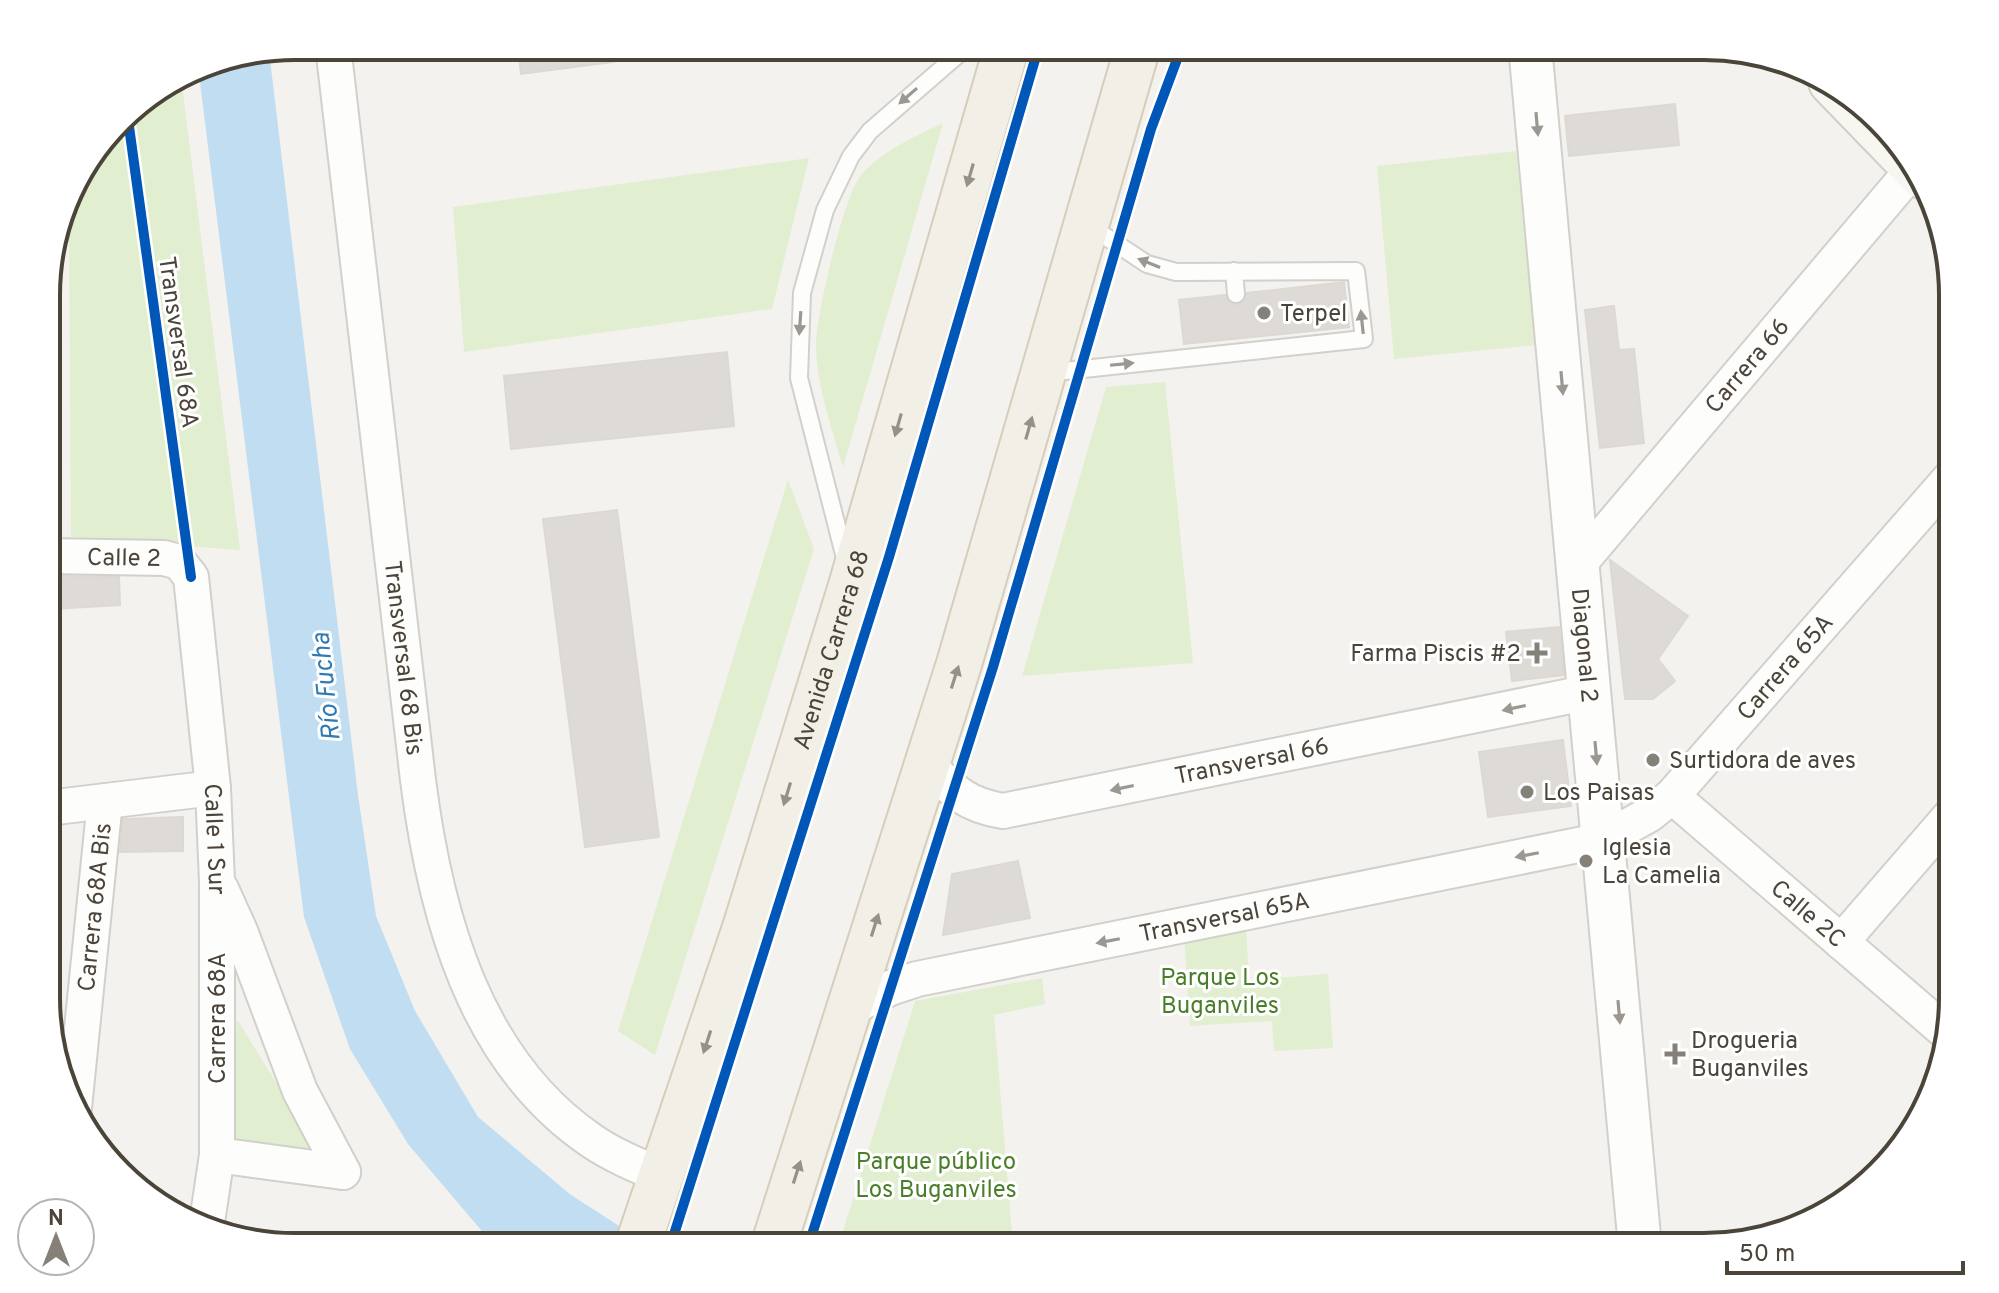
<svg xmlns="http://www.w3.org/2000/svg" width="1999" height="1293" viewBox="0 0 1999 1293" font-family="Overpass,sans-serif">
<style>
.green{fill:#e1eecf}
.water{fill:#c0ddf1}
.building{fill:#dedbd6;stroke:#dcd9d4;stroke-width:2}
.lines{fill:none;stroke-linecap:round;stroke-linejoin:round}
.service-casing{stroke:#d2d0cb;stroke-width:20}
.minor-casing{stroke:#d2d0cb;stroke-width:38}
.tertiary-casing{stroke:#d2d0cb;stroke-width:46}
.secondary-casing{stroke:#d3cfc5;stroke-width:48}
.primary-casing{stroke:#d6cebb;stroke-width:48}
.service{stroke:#fdfdfc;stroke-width:16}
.minor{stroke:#fdfdfc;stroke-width:34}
.tertiary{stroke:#fdfdfc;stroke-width:42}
.secondary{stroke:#f7f6f1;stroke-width:44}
.primary{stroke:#f2efe6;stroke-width:44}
.cycleway-casing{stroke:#fff;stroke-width:15}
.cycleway{stroke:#0057b8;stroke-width:10}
.oneway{fill:#9b9791}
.oneway2{fill:#969187}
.poi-dot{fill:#868178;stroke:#fff;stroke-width:3}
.labels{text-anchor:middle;stroke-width:6;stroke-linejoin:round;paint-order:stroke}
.poi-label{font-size:24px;fill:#4b4439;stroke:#fff;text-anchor:start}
.street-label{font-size:24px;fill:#4b4439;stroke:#fff}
.park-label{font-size:24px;fill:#4a7f2a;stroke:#fff}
.water-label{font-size:26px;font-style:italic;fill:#2e7ab2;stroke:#fff}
.rim{fill:none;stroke:#4b4439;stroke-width:4}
</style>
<rect width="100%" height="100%" fill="#f4f2ee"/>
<!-- green -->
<path class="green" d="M 181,77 L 240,550 L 71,537 L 69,234 L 58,231 L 72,184 L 130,108 Z
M 943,123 L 843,467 C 832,429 817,387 816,347 C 815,319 844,195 861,175 C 882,151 914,137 943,123 Z
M 1516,151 L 1536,345 L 1394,359 L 1377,166 Z
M 809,158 L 772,309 L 464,352 L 453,207 Z
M 1165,382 L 1193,663 L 1022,676 L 1106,387 Z
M 788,480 L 814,549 L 655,1055 L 618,1031 Z
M 1245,909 L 1249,980 L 1328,974 L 1333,1048 L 1274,1051 L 1272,1021 L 1190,1026 L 1183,919 Z
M 1042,978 L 1045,1004 L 994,1015 L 1012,1234 L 1021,1247 L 838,1247 L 915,1001 Z
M 237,1019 L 317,1149 L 227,1141 Z"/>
<!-- water -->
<path class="water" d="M 269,51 L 358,795 L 376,916 L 415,1011 L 478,1117 L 571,1195 L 652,1247 L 497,1247 L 492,1243 L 408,1144 L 350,1049 L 304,917 L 198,66 Z"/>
<!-- building -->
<path class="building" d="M 518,46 L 613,46 L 614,62 L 521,74 Z
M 1675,104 L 1679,145 L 1569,156 L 1565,116 Z
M 1344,282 L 1349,327 L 1184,344 L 1179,300 L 1225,295 L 1231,304 L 1238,305 L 1246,299 L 1247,293 Z
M 1614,306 L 1619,350 L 1634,349 L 1644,443 L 1600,448 L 1585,310 Z
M 727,352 L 734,426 L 511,449 L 504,376 Z
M 617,510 L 659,837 L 585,847 L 543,519 Z
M 1610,560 L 1688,616 L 1658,659 L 1675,681 L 1653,699 L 1625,699 Z
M 49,576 L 119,577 L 120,605 L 52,609 Z
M 1559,627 L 1564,675 L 1512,681 L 1506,632 Z
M 1563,740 L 1571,806 L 1488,817 L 1479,752 Z
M 183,817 L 183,851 L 120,852 L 123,819 Z
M 1018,861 L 1030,918 L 943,935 L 952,874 Z"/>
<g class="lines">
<defs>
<path id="service" d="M 1234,271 L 1236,294
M 1046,373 L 1364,339 L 1356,271 L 1176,272 L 1147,264 L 1088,225
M 846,562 L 799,378 L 802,293 L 825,210 L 851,156 L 870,131 L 968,46"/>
<g id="minor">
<path id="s1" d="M 333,46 L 418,780 C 435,914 474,1061 592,1141 C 614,1156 639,1166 663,1176"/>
<path id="s2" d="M 48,556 L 164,558 L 179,562 L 191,577 L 213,788 L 217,882 L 217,1155 L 206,1229"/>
<path id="s3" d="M 1579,564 L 1914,168"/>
<path id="s4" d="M 927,763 C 952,791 966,805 1003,811 L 1590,692"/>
<path id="s5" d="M 1672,796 L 1946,1032"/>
<path d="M 48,808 L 213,788"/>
<path d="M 221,889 L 240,931 L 300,1091 L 343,1172"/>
<path d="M 1841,942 L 1952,814"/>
<path id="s6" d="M 849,1009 L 890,988 L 917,979 L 1603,840 L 1650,814 L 1672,796 L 1952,476"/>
<path id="s7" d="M 74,1108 L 105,801"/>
<path d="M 217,1155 L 343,1172"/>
</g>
<g id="tertiary">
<path id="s8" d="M 1530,46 L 1640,1247"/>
</g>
<path id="secondary" d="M 1831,82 L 1922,176"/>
<g id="primary">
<path id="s9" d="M 637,1247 L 745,928 L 851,586 L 1007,46"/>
<path d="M 773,1247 L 959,664 L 1138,46"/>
</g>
</defs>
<!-- service casing -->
<use href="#service" class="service-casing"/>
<!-- minor casing -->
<use href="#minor" class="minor-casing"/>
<!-- tertiary casing -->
<use href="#tertiary" class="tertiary-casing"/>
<!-- secondary casing -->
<use href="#secondary" class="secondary-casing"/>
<!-- primary casing -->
<use href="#primary" class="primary-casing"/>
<!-- service -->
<use href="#service" class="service"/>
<!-- minor -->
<use href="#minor" class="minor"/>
<!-- tertiary -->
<use href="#tertiary" class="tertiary"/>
<!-- secondary -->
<use href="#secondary" class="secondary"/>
<!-- primary -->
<use href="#primary" class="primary"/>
<defs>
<path id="cycleway" d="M 127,112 L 191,577
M 670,1247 L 889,557 L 1039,46
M 808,1247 L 993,667 L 1151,129 L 1182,46"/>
</defs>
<!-- cycleway casing -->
<use href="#cycleway" class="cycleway-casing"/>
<!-- cycleway -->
<use href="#cycleway" class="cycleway"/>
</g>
<!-- one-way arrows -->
<defs><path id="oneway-solid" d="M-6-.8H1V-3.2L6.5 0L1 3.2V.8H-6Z" transform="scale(2)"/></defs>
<g class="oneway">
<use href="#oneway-solid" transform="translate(908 96) rotate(139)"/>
<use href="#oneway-solid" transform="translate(1537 124) rotate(85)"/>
<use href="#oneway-solid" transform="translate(1149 263) rotate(-158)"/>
<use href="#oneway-solid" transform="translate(1362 322) rotate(-96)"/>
<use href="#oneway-solid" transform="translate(800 323) rotate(94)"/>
<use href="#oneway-solid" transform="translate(1122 364) rotate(-6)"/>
<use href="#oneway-solid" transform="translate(1562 383) rotate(85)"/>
<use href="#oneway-solid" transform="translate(1514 708) rotate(168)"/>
<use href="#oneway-solid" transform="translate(1596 753) rotate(85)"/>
<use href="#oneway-solid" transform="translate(1122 788) rotate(168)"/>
<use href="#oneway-solid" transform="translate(1527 855) rotate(169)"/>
<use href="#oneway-solid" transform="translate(1108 941) rotate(169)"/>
<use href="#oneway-solid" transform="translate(1619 1012) rotate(85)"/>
</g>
<g class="oneway2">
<use href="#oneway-solid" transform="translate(970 175) rotate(106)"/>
<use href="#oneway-solid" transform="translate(898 425) rotate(106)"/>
<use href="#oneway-solid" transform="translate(1029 428) rotate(-74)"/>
<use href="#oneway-solid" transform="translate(955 677) rotate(-72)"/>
<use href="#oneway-solid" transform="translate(787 794) rotate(107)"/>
<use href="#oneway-solid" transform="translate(875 925) rotate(-72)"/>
<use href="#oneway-solid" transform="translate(707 1042) rotate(108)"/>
<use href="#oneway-solid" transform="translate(797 1172) rotate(-72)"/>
</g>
<!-- markers -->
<g class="poi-dot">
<circle cx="1264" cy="313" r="8"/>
<path d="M1533 641h8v8h8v8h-8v8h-8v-8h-8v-8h8z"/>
<circle cx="1653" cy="760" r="8"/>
<circle cx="1527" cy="792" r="8"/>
<circle cx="1586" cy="861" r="8"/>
<path d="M1671 1042h8v8h8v8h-8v8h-8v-8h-8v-8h8z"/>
</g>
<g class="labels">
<!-- poi labels -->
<g class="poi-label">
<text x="1280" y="321">Terpel</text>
<text x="1521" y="661" text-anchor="end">Farma Piscis #2</text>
<text x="1669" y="768">Surtidora de aves</text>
<text x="1543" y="800">Los Paisas</text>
<text x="1602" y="855">Iglesia<tspan x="1602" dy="28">La Camelia</tspan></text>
<text x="1691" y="1048">Drogueria<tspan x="1691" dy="28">Buganviles</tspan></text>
</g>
<!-- street labels -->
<g class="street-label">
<text transform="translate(179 342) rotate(82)" y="8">Transversal 68A</text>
<text dy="8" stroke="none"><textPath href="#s3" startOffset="260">Carrera 66</textPath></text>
<text dy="8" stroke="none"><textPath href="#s2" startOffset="76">Calle 2</textPath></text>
<text dy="8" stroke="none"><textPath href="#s8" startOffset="602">Diagonal 2</textPath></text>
<text dy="8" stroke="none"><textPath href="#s9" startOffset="628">Avenida Carrera 68</textPath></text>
<text dy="8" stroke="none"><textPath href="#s1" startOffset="616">Transversal 68 Bis</textPath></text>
<text dy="8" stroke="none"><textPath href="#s6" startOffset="1028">Carrera 65A</textPath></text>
<text dy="8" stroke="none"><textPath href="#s4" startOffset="346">Transversal 66</textPath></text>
<text dy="8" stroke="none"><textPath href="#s2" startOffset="414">Calle 1 Sur</textPath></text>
<text dy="8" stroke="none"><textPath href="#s7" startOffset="202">Carrera 68A Bis</textPath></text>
<text dy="8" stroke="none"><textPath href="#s5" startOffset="180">Calle 2C</textPath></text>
<text dy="8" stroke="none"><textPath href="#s6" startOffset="388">Transversal 65A</textPath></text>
<text transform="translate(217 1018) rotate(-90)" y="8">Carrera 68A</text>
</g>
<!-- park labels -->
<g class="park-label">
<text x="1220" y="985">Parque Los<tspan x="1220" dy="28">Buganviles</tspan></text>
<text x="936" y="1169">Parque público<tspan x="936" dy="28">Los Buganviles</tspan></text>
</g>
<!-- water labels -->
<g class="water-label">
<text transform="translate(325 687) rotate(-96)" y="9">Río Fucha</text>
</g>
</g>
<!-- crop -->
<path d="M0 0H1999V1293H0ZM295 60H1704A235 235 0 0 1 1939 295V998A235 235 0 0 1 1704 1233H295A235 235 0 0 1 60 998V295A235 235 0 0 1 295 60Z" fill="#fff" fill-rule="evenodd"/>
<path class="rim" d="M295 60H1704A235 235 0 0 1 1939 295V998A235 235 0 0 1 1704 1233H295A235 235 0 0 1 60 998V295A235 235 0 0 1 295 60Z"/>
<!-- north arrow -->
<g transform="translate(56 1237)"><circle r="38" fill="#ffffff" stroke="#b7b4b0" stroke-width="2"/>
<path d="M0-6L14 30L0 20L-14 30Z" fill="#868178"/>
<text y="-12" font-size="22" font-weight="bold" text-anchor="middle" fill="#4b4439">N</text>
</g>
<!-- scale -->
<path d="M1727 1261v12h236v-12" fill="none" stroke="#4b4439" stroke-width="4"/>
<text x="1739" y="1261" font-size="24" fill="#4b4439" stroke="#ffffff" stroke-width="6" paint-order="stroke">50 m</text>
</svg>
